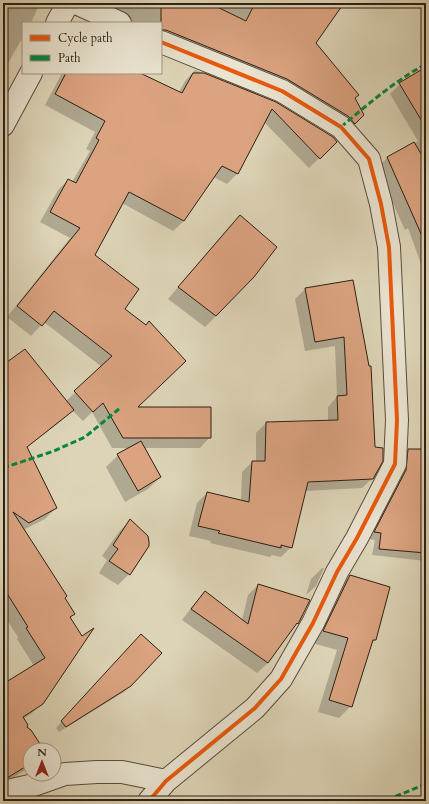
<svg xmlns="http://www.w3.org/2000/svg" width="429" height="804" viewBox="0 0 429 804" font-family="Cardo,serif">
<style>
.shadow{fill:#0003}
.building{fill:#dba380;stroke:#2d1f12}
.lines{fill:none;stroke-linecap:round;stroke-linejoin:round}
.street-casing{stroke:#594c3b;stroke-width:24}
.street{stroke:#e9e3d0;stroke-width:22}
.quiet{stroke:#00873e;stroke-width:3;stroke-dasharray:6 3;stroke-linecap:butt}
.cycleway-casing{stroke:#e9e3d0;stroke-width:6}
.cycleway{stroke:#e8590c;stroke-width:4}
</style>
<rect width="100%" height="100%" fill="#ddd4b7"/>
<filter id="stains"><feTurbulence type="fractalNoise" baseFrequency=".005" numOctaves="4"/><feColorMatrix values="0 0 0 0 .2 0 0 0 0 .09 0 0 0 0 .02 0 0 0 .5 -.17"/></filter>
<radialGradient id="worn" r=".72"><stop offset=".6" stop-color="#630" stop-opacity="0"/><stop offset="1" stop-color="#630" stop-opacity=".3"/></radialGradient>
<!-- shadow -->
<path class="shadow" d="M 3,3 L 40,3 L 31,23 L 23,23 L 23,37 L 7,65 L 3,69 Z
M 96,3 L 342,3 L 315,43 L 354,99 L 363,115 L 344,134 L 161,43 L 161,23 L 116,23 Z
M 426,69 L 426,352 L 425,352 L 425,275 L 408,228 L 405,230 L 377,168 L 387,158 L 418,141 L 390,94 L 400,84 Z
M 195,70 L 276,103 L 336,142 L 309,168 L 264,122 L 237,174 L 227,184 L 213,177 L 184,221 L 173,231 L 122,203 L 94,255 L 124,310 L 136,408 L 210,437 L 200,448 L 143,448 L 160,477 L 148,489 L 125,502 L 106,467 L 118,455 L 132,448 L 112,448 L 92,412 L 83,421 L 72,410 L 62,420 L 26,448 L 56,508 L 45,519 L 23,530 L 74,614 L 69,619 L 42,703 L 31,714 L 23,719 L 26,727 L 43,750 L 30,750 L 30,767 L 3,784 L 3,685 L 34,666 L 17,639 L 18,637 L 3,614 L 3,366 L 66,401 L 102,367 L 44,322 L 31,336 L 7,317 L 70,238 L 40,222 L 58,190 L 68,180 L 72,182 L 90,151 L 86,149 L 95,132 L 45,105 L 62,73 L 138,73 L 179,92 L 185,81 Z
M 240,216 L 216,316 L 205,327 L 168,299 L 229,227 Z
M 352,281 L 373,478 L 362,488 L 305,491 L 291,547 L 281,557 L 272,555 L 270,557 L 210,543 L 211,541 L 189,536 L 197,503 L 207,493 L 241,501 L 242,472 L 252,462 L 256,462 L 256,433 L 266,423 L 328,421 L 328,407 L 337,397 L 335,346 L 305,351 L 295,299 L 305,289 Z
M 426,398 L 426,561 L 372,555 L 375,540 L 368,539 L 401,457 L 409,450 L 421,450 L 421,403 Z
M 130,520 L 129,574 L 118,585 L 99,573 L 107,560 L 102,556 L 119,532 Z
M 322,568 L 324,568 L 316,586 L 306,595 L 311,579 Z
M 350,576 L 375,640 L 370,644 L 351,706 L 339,718 L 318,712 L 337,650 L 312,643 L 338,588 Z
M 258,585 L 297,623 L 292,628 L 268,663 L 257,673 L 182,620 L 195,603 L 205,592 L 242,620 L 248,595 Z
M 135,641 L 161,653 L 124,692 L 59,732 L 56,728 Z"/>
<!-- building -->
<path class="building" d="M 161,3 L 209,3 L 246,21 L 255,3 L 344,3 L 316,43 L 359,95 L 355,98 L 364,115 L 355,124 L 348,116 L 287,79 L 166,30 L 161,30 Z
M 426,67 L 426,128 L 399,83 Z
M 66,73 L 140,73 L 182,93 L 193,73 L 204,73 L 276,102 L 333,137 L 337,142 L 320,159 L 272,109 L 238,174 L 222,166 L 184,221 L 129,192 L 95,255 L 139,289 L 125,309 L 146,325 L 149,321 L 186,361 L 138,407 L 211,407 L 211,438 L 123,438 L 103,403 L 93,412 L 74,391 L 112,356 L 54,311 L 42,326 L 17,306 L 80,228 L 50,212 L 68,179 L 76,183 L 99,140 L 96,138 L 105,121 L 55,94 Z
M 414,142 L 426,162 L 426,245 L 387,157 Z
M 240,215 L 277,247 L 254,277 L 216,316 L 178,287 Z
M 353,280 L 369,366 L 371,366 L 375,447 L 383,448 L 383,461 L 373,479 L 308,482 L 292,548 L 281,545 L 281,548 L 218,533 L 220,531 L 198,526 L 207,492 L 249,502 L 252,461 L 265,461 L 266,422 L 338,420 L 337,396 L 347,395 L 344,337 L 315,342 L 305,288 Z
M 25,349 L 74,410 L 27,447 L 57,508 L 29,523 L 13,512 L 67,596 L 65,598 L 75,614 L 70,617 L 82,636 L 94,628 L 43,704 L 23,717 L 28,725 L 27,727 L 31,730 L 44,750 L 30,750 L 30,764 L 7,778 L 3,779 L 3,684 L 45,658 L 26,628 L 28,627 L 3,587 L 3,365 Z
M 141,441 L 161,477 L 138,491 L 117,454 Z
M 408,449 L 426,449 L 426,553 L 379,549 L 381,533 L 374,532 L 406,470 Z
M 130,519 L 148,536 L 149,542 L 149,546 L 130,575 L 109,561 L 118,549 L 113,545 Z
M 350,575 L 390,587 L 376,640 L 373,640 L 352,707 L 329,700 L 348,638 L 323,631 Z
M 258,584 L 310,600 L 298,624 L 297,623 L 268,663 L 191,609 L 205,591 L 248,624 Z
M 141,634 L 162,653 L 131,686 L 66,727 L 61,721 Z"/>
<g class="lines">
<defs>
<path id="street" d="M 76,3 L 120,23
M 57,23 L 68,3
M 3,125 L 31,73
M 3,792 L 34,785 L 65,774 L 97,772 L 122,772 L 166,781
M 149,801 L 166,781 L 255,708 L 281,679 L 313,623 L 337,572 L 357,538 L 395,464 L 397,420 L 389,247 L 381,204 L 369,159 L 341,127 L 282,91 L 161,42"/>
</defs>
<!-- street casing -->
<use href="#street" class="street-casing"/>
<!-- street -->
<use href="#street" class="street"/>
<!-- quiet -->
<path class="quiet" d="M 341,127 C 368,104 395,81 426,64
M 3,468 L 54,451 L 85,437 L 119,409
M 378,801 L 394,797 L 426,784"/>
<defs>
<path id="cycleway" d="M 149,801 L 166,781 L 255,708 L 281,679 L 313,623 L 337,572 L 357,538 L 395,464 L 397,420 L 389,247 L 381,204 L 369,159 L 341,127 L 282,91 L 161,42"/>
</defs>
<!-- cycleway casing -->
<use href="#cycleway" class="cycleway-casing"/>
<!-- cycleway -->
<use href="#cycleway" class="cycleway"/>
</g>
<!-- margin -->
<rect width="429" height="804" fill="none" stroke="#ddd4b7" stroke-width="16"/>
<rect x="4" y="4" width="421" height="796" fill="none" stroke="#2d1f12" stroke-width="2"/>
<rect x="8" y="8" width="413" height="788" fill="none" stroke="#2d1f12"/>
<!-- legend -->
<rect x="22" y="22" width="140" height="52" fill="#e9e3d0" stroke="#9e9584"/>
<rect x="30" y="35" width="20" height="6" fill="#e8590c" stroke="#9e9584"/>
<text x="58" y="42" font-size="12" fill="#2d1f12">Cycle path</text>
<rect x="30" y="55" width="20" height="6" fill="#00873e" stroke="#9e9584"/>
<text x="58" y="62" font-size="12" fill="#2d1f12">Path</text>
<!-- north arrow -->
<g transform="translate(42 762)"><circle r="19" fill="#e9e3d0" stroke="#9e9584"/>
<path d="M0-3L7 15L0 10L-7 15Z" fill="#8f2418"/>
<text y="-6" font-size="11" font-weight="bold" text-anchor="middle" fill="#2d1f12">N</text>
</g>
<rect width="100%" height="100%" filter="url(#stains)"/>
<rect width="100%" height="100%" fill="url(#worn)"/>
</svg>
